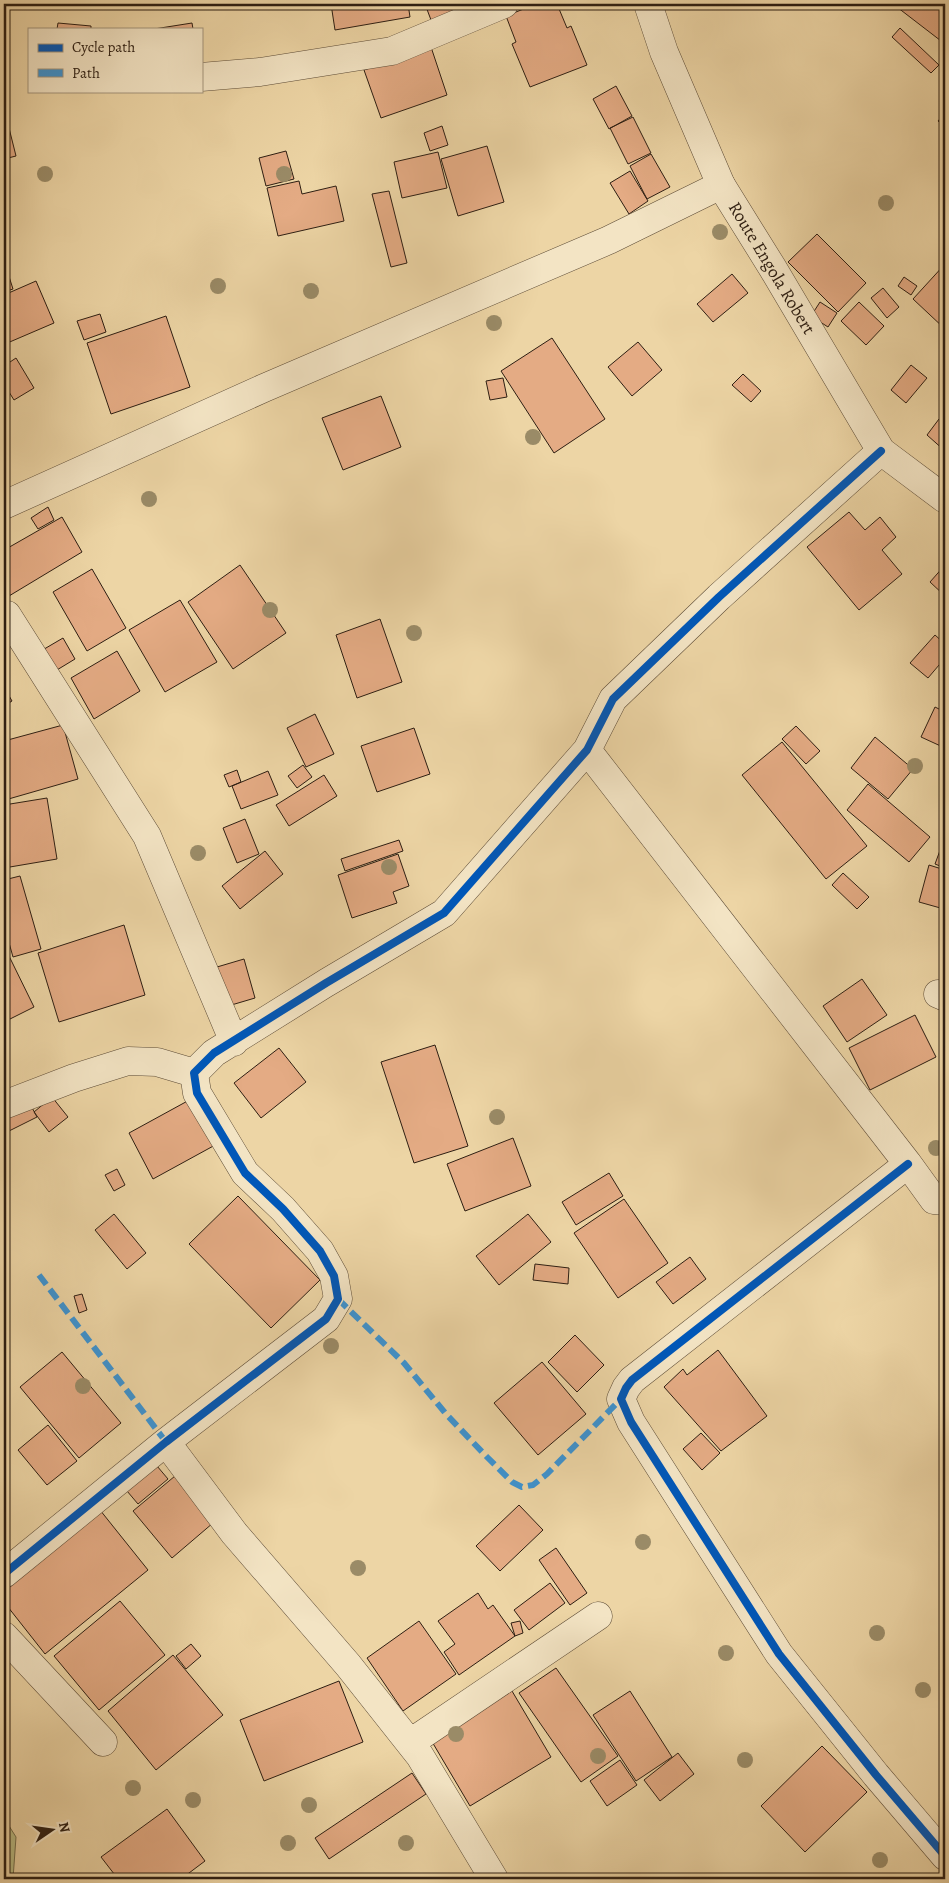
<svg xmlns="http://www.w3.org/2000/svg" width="949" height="1883" viewBox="0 0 949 1883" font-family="Alegreya,serif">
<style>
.green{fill:#babd85;stroke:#746e4c}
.building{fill:#e4ab84;stroke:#2d1e12}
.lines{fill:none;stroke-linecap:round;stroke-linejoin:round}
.minor-casing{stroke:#5d4c37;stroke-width:29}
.tertiary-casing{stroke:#5d4c37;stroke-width:29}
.minor{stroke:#f3e4c4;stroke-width:28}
.tertiary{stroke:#f3e4c4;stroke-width:28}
.quiet{stroke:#3c94d3;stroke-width:6;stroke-dasharray:12 6;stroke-linecap:butt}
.cycleway-casing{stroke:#f3e4c4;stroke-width:11}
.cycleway{stroke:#0057b8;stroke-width:8}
.tree{fill:#9a8b67}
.labels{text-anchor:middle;stroke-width:4.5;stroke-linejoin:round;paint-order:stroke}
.street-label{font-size:18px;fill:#2d1e12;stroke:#f3e4c4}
</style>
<rect width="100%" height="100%" fill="#edd5a5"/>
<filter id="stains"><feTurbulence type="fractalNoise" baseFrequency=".004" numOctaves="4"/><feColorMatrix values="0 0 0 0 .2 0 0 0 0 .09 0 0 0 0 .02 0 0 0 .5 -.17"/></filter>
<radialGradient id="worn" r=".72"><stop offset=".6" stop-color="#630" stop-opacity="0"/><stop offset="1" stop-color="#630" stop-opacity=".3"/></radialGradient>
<!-- green -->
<path class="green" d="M 4,1818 L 16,1837 L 13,1879 L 4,1879 Z"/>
<!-- building -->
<path class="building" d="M 291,4 L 314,4 L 315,5 L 292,9 Z
M 331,4 L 408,4 L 410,17 L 335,30 Z
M 425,4 L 469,4 L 470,6 L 431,20 Z
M 536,4 L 557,4 L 567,28 L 571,26 L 587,65 L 530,87 L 512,44 L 516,42 L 506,16 Z
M 893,4 L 945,4 L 945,44 Z
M 58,23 L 91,26 L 91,29 L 57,29 Z
M 192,23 L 193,29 L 154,29 Z
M 900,28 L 939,65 L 931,73 L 892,37 Z
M 431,47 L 447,95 L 381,118 L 364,70 Z
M 616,86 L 632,116 L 609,129 L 593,99 Z
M 945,113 L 945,127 L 938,121 Z
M 633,117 L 651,153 L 628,164 L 610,128 Z
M 442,126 L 448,145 L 430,151 L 424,133 Z
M 9,128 L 16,156 L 4,159 L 4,129 Z
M 487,146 L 504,202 L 458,216 L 441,159 Z
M 286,151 L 294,179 L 266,186 L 259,158 Z
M 438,152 L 447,188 L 402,198 L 394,162 Z
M 651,154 L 670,187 L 647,199 L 630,166 Z
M 630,171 L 648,201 L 629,214 L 610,183 Z
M 299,181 L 302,194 L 336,186 L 344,221 L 278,236 L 267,188 Z
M 389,191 L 407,263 L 391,267 L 372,194 Z
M 817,234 L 866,283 L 838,312 L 788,262 Z
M 4,261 L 13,289 L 4,292 Z
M 945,264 L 945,329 L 913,299 Z
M 732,274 L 748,293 L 713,322 L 697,304 Z
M 904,277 L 917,286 L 911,295 L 898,286 Z
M 36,281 L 54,323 L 5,344 L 4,295 Z
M 883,288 L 899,307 L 887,318 L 871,298 Z
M 820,302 L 837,313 L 828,327 L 811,316 Z
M 859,302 L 884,326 L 866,345 L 841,321 Z
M 100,314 L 106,332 L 84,340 L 77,321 Z
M 166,316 L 190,387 L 111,414 L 87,343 Z
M 552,338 L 605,419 L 554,453 L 501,371 Z
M 638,342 L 662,370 L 632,396 L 608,367 Z
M 16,358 L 34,388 L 14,400 L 4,384 L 4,366 Z
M 911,365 L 927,378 L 906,403 L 891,390 Z
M 743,374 L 761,391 L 751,402 L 732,385 Z
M 503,378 L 507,397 L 490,400 L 486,381 Z
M 381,396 L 401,447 L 343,470 L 322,418 Z
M 939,419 L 945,424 L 945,451 L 927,435 Z
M 48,507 L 54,520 L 38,529 L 31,518 Z
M 849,512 L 865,530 L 880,517 L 896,537 L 882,550 L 902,574 L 859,610 L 807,547 Z
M 62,517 L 82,552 L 4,599 L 4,544 L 6,549 Z
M 240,565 L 286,633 L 233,669 L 188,602 Z
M 945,565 L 945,596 L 930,582 Z
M 92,569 L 126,628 L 87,651 L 53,592 Z
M 180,600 L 217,662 L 165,692 L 129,630 Z
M 380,619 L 402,682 L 357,698 L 336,635 Z
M 935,635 L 945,644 L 945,658 L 928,678 L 910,663 Z
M 63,638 L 75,659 L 47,676 L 34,655 Z
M 117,651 L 140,691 L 94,719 L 71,678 Z
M 4,687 L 12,701 L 4,706 Z
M 935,707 L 945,712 L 945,748 L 921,737 Z
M 315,714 L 334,754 L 306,767 L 287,728 Z
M 63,725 L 78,779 L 5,800 L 4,741 Z
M 796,726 L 820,751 L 806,764 L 782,739 Z
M 414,728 L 430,774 L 377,792 L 361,746 Z
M 875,737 L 913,769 L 888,799 L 851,768 Z
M 782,742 L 867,846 L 826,879 L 742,775 Z
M 303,765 L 312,777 L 297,788 L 288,776 Z
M 237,770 L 241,782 L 229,787 L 224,775 Z
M 268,771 L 278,795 L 241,809 L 232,786 Z
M 324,775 L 337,796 L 289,826 L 276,805 Z
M 868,784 L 930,837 L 909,862 L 847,810 Z
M 47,798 L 57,859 L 4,868 L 4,805 Z
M 245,819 L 259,854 L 237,863 L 223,828 Z
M 399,840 L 403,851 L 345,871 L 341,859 Z
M 942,845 L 945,847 L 945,868 L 935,864 Z
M 265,851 L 283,874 L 240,909 L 222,886 Z
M 398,854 L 409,886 L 393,892 L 397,903 L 352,918 L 338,875 Z
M 929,865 L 945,870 L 945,904 L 944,909 L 919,902 Z
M 843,873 L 869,897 L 857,909 L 832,885 Z
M 20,876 L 41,949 L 13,957 L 4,925 L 4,880 Z
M 124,925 L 145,995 L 59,1022 L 38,953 Z
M 9,956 L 34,1007 L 4,1022 L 4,958 Z
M 244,959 L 255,998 L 228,1006 L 217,967 Z
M 862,979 L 887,1015 L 847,1042 L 823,1006 Z
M 915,1015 L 936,1057 L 870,1090 L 849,1048 Z
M 435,1045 L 468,1146 L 414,1163 L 381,1062 Z
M 279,1048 L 306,1082 L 261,1118 L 234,1083 Z
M 52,1097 L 68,1117 L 49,1132 L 34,1112 Z
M 193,1098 L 217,1144 L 153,1179 L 129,1133 Z
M 28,1100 L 37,1117 L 7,1132 L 4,1126 L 4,1113 Z
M 513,1138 L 531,1186 L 465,1211 L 447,1164 Z
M 117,1169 L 125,1185 L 114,1191 L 105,1175 Z
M 609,1173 L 623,1196 L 576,1225 L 562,1202 Z
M 238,1196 L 320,1280 L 271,1328 L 189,1244 Z
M 624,1199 L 668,1263 L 618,1298 L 574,1233 Z
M 114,1214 L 146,1253 L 127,1269 L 95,1230 Z
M 528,1214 L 551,1242 L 499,1285 L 476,1256 Z
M 690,1257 L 706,1279 L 673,1304 L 656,1282 Z
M 535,1264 L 569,1268 L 568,1284 L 533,1280 Z
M 82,1294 L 87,1310 L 79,1313 L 74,1296 Z
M 575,1335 L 604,1365 L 577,1392 L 548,1362 Z
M 718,1350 L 767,1416 L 721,1451 L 664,1387 L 683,1369 L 687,1375 Z
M 62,1352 L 121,1423 L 79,1458 L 20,1387 Z
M 542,1362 L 586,1414 L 538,1455 L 494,1403 Z
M 48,1425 L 77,1461 L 47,1485 L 18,1450 Z
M 701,1433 L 720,1453 L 702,1470 L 683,1449 Z
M 157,1466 L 168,1479 L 138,1504 L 127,1491 Z
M 175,1476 L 213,1523 L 172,1558 L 133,1511 Z
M 519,1505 L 543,1530 L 500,1571 L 476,1546 Z
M 100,1510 L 148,1570 L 45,1654 L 4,1602 L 4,1587 Z
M 556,1548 L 587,1593 L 570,1605 L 539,1560 Z
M 550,1583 L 565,1603 L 529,1630 L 514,1610 Z
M 478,1593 L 488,1609 L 493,1605 L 515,1636 L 459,1675 L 444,1652 L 455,1644 L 438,1621 Z
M 120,1601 L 165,1655 L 99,1710 L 54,1656 Z
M 419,1621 L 456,1674 L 403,1711 L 367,1658 Z
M 520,1621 L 523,1633 L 515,1636 L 511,1623 Z
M 191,1644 L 201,1656 L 186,1669 L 176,1656 Z
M 173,1655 L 223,1715 L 156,1770 L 108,1711 Z
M 556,1668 L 618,1756 L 581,1782 L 519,1693 Z
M 339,1681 L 363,1742 L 264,1781 L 240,1720 Z
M 512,1691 L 551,1757 L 470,1806 L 431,1740 Z
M 630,1691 L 672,1757 L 636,1781 L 593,1715 Z
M 822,1746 L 867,1792 L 805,1852 L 761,1806 Z
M 678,1753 L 694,1774 L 660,1801 L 644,1780 Z
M 620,1760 L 637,1785 L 607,1806 L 590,1781 Z
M 412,1773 L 426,1794 L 329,1859 L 315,1838 Z
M 167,1809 L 205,1861 L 181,1879 L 118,1879 L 101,1857 Z"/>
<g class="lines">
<defs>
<path id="minor" d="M 201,77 L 260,72 L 392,51 L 504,4
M 4,505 L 264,388 L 609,240 L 721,185
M 7,615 L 147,836 L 234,1042
M 587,750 L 908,1164 L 934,1200 L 945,1201
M 938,994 L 945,997
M 4,1105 L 74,1078 L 128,1061 L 157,1062 L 194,1073
M 908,1164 L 632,1380 L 626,1388 L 621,1399 L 631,1422 L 779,1654 L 876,1775 L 945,1856
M 166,1442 L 234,1533 L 348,1665 L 420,1756 L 494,1879
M 4,1574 L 166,1442 L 326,1319 L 338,1299 L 334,1276 L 320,1251 L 283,1209 L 245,1173 L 197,1093 L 194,1073 L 214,1053 L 326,983 L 444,913 L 587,750 L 613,699 L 719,597 L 881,451
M 4,1636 L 103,1742
M 410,1743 L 598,1616"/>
<path id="tertiary" d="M 648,4 L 664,52 L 721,185 L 772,267 L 881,451 L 945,499"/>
</defs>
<!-- minor casing -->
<use href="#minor" class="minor-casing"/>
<!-- tertiary casing -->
<use href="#tertiary" class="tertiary-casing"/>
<!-- minor -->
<use href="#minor" class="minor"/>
<!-- tertiary -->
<use href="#tertiary" class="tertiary"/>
<!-- quiet -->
<path class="quiet" d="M 39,1275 L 166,1442
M 338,1299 L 404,1363 L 446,1414 L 485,1455 L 512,1482 L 522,1487 L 533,1485 L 547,1474 L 621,1399"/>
<defs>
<path id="cycleway" d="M 908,1164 L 632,1380 L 626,1388 L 621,1399 L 631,1422 L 779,1654 L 876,1775 L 945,1856
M 4,1574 L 166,1442 L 326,1319 L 338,1299 L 334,1276 L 320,1251 L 283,1209 L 245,1173 L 197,1093 L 194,1073 L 214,1053 L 326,983 L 444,913 L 587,750 L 613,699 L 719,597 L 881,451"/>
</defs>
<!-- cycleway casing -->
<use href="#cycleway" class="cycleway-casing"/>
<!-- cycleway -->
<use href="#cycleway" class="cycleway"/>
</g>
<!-- trees -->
<g class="tree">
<circle cx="45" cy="174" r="8"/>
<circle cx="284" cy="174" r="8"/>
<circle cx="886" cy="203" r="8"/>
<circle cx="720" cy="232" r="8"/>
<circle cx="218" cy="286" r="8"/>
<circle cx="311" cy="291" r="8"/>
<circle cx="494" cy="323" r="8"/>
<circle cx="533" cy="437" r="8"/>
<circle cx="149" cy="499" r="8"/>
<circle cx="270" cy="610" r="8"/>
<circle cx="414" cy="633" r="8"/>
<circle cx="915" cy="766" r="8"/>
<circle cx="198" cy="853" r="8"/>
<circle cx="389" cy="867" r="8"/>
<circle cx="497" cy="1117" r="8"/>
<circle cx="936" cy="1148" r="8"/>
<circle cx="331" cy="1346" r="8"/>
<circle cx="83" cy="1386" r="8"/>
<circle cx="643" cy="1542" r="8"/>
<circle cx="358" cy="1568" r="8"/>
<circle cx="877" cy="1633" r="8"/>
<circle cx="726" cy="1653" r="8"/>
<circle cx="923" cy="1690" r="8"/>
<circle cx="456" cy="1734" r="8"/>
<circle cx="598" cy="1756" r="8"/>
<circle cx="745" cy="1760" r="8"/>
<circle cx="133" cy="1788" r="8"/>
<circle cx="193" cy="1800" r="8"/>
<circle cx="309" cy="1805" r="8"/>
<circle cx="288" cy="1843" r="8"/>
<circle cx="406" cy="1843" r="8"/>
<circle cx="880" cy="1860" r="8"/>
</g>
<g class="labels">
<!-- street labels -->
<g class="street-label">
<text transform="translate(772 268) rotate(59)" y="6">Route Engola Robert</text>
</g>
</g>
<!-- margin -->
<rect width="949" height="1883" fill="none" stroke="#edd5a5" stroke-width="20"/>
<rect x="5" y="5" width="939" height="1873" fill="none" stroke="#2d1e12" stroke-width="2.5"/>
<rect x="10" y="10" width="929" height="1863" fill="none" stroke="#2d1e12"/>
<!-- legend -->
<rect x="28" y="28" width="175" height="65" fill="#f3e4c4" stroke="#a4957d"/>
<rect x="38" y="44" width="25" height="8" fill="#0057b8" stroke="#a4957d"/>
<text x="72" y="52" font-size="15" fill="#2d1e12">Cycle path</text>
<rect x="38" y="69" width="25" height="8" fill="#3c94d3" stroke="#a4957d"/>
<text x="72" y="78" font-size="15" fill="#2d1e12">Path</text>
<!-- north arrow -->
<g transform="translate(52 1830) rotate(77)" stroke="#f3e4c4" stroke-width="4" paint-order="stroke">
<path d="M0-4L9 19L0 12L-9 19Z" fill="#2d1e12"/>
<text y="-8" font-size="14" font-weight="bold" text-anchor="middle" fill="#2d1e12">N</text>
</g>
<rect width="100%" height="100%" filter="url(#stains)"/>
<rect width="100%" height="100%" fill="url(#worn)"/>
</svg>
